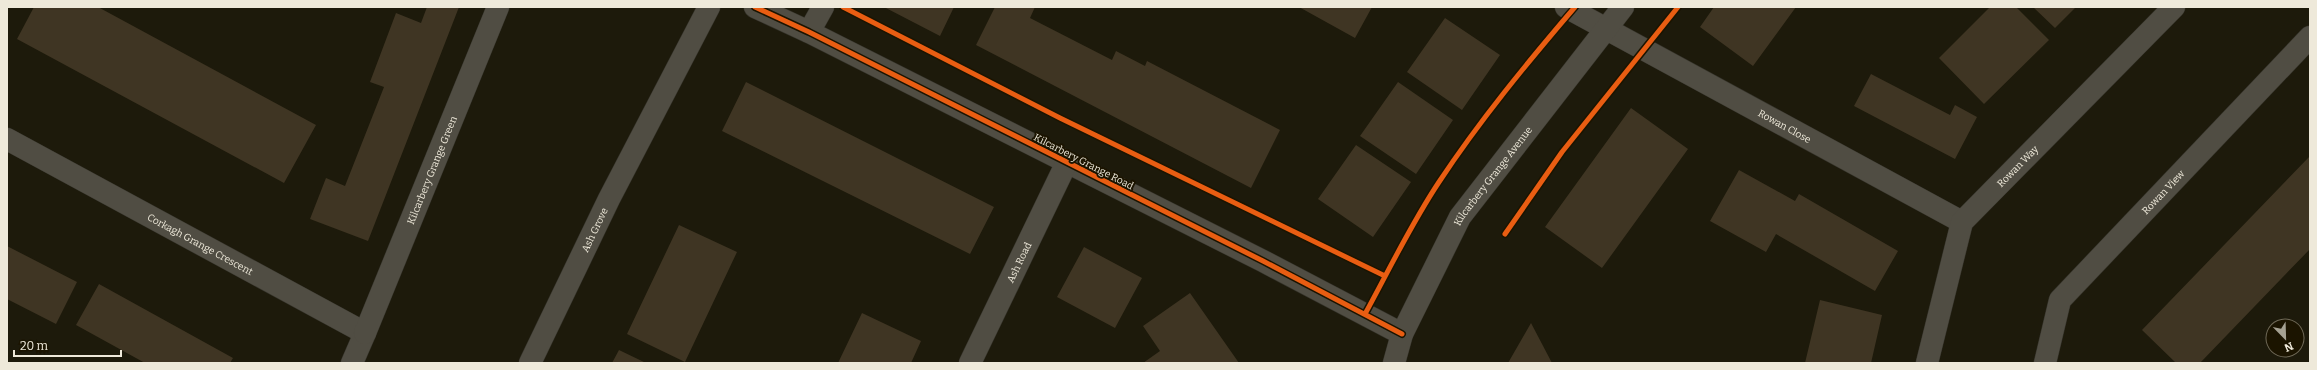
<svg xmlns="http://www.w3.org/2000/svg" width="2317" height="370" viewBox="0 0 2317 370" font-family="Bitter,serif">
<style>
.building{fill:#3f3523}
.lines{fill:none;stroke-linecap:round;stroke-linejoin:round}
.minor-casing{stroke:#35332a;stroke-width:23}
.minor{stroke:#504d43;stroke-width:22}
.cycleway-casing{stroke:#1b1400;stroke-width:8}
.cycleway{stroke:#e95d12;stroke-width:5}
.labels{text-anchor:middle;stroke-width:4;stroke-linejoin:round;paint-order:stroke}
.street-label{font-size:10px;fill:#eee9da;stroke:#1b1400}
</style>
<rect width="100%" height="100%" fill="#1d1a0b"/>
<!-- building -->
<path class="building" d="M 34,7 L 98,7 L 316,125 L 284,183 L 17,39 Z
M 427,7 L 459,7 L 368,241 L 310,219 L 326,178 L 345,186 L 384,87 L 370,82 L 396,13 L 421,23 Z
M 884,7 L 954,7 L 940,36 Z
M 995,7 L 1035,7 L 1030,18 L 1112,60 L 1116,51 L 1145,66 L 1147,61 L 1280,130 L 1251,188 L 976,45 Z
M 1299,7 L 1372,7 L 1355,38 Z
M 1714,7 L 1796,7 L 1753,66 L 1700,27 Z
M 1990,7 L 2016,7 L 2049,40 L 1984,104 L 1939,58 Z
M 2033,7 L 2076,7 L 2055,28 Z
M 1445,18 L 1500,55 L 1462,110 L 1407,72 Z
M 1871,74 L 1950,115 L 1955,105 L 1977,117 L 1955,159 L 1854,106 Z
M 746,82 L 994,207 L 970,254 L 722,131 Z
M 1398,82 L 1453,120 L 1416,174 L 1360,136 Z
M 1631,108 L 1688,149 L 1602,268 L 1545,227 Z
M 1356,145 L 1411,182 L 1373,237 L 1318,199 Z
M 2310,156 L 2310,249 L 2200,363 L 2176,363 L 2142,330 Z
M 1739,170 L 1795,201 L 1799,194 L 1898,251 L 1875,291 L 1776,234 L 1766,252 L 1710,221 Z
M 679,225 L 737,252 L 685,362 L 627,334 Z
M 7,246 L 77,282 L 56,324 L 7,299 Z
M 1084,247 L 1142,278 L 1115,328 L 1057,297 Z
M 99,284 L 233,358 L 230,363 L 145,363 L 76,325 Z
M 1190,293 L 1239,363 L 1143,363 L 1160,351 L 1143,326 Z
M 1820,300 L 1882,315 L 1871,363 L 1805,363 Z
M 862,313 L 921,341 L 911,363 L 838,363 Z
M 1531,323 L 1552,363 L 1508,363 Z
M 619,350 L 646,363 L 612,363 Z"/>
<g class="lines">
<defs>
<g id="minor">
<path d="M 755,7 L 809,32 L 1263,261 L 1402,334"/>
<path id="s1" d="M 1566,7 L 1962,222"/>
<path d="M 809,32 L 823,7"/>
<path id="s2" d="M 7,139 L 365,333 L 352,363"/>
<path id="s3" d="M 365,333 L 498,7"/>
<path id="s4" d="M 530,363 L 609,199 L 709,7"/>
<path id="s5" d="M 970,363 L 1067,162"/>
<path id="s6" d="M 1394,363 L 1402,334 L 1460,217 L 1623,7"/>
<path id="s7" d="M 1927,363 L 1962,222 L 2174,7"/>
<path id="s8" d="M 2045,363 L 2060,300 L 2310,37"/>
</g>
</defs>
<!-- minor casing -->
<use href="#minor" class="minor-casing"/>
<!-- minor -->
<use href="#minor" class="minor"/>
<defs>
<path id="cycleway" d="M 755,7 L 809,32 L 1263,261 L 1402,334
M 843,7 L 1060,118 L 1385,276
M 1505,234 L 1562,152 L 1678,7
M 1365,314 C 1389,270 1411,224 1439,182 C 1480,120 1527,63 1575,7"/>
</defs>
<!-- cycleway casing -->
<use href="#cycleway" class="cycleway-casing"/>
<!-- cycleway -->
<use href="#cycleway" class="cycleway"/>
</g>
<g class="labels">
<!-- street labels -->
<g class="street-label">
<text dy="4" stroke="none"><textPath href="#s1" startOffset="249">Rowan Close</textPath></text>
<text transform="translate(1084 161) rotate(27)" y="4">Kilcarbery Grange Road</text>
<text dy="4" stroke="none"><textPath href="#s7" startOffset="224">Rowan Way</textPath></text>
<text dy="4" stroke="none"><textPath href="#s3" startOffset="176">Kilcarbery Grange Green</textPath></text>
<text dy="4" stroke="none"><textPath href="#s6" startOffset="213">Kilcarbery Grange Avenue</textPath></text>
<text dy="4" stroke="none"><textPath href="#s8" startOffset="214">Rowan View</textPath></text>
<text dy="4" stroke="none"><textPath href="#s4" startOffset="148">Ash Grove</textPath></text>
<text dy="4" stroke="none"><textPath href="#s2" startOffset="220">Corkagh Grange Crescent</textPath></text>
<text dy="4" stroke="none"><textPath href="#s5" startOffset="112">Ash Road</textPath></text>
</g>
</g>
<!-- border -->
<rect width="2317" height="370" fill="none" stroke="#eee9da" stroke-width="16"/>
<!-- north arrow -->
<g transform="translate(2285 338) rotate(157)"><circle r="19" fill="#1b1400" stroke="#6f6957"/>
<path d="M0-3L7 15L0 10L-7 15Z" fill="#a5a192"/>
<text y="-6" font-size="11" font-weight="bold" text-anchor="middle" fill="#eee9da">N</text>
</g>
<!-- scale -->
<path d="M14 350v6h107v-6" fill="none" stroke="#eee9da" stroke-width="2"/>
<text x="20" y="350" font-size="12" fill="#eee9da" stroke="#1b1400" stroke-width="3" paint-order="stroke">20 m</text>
</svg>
